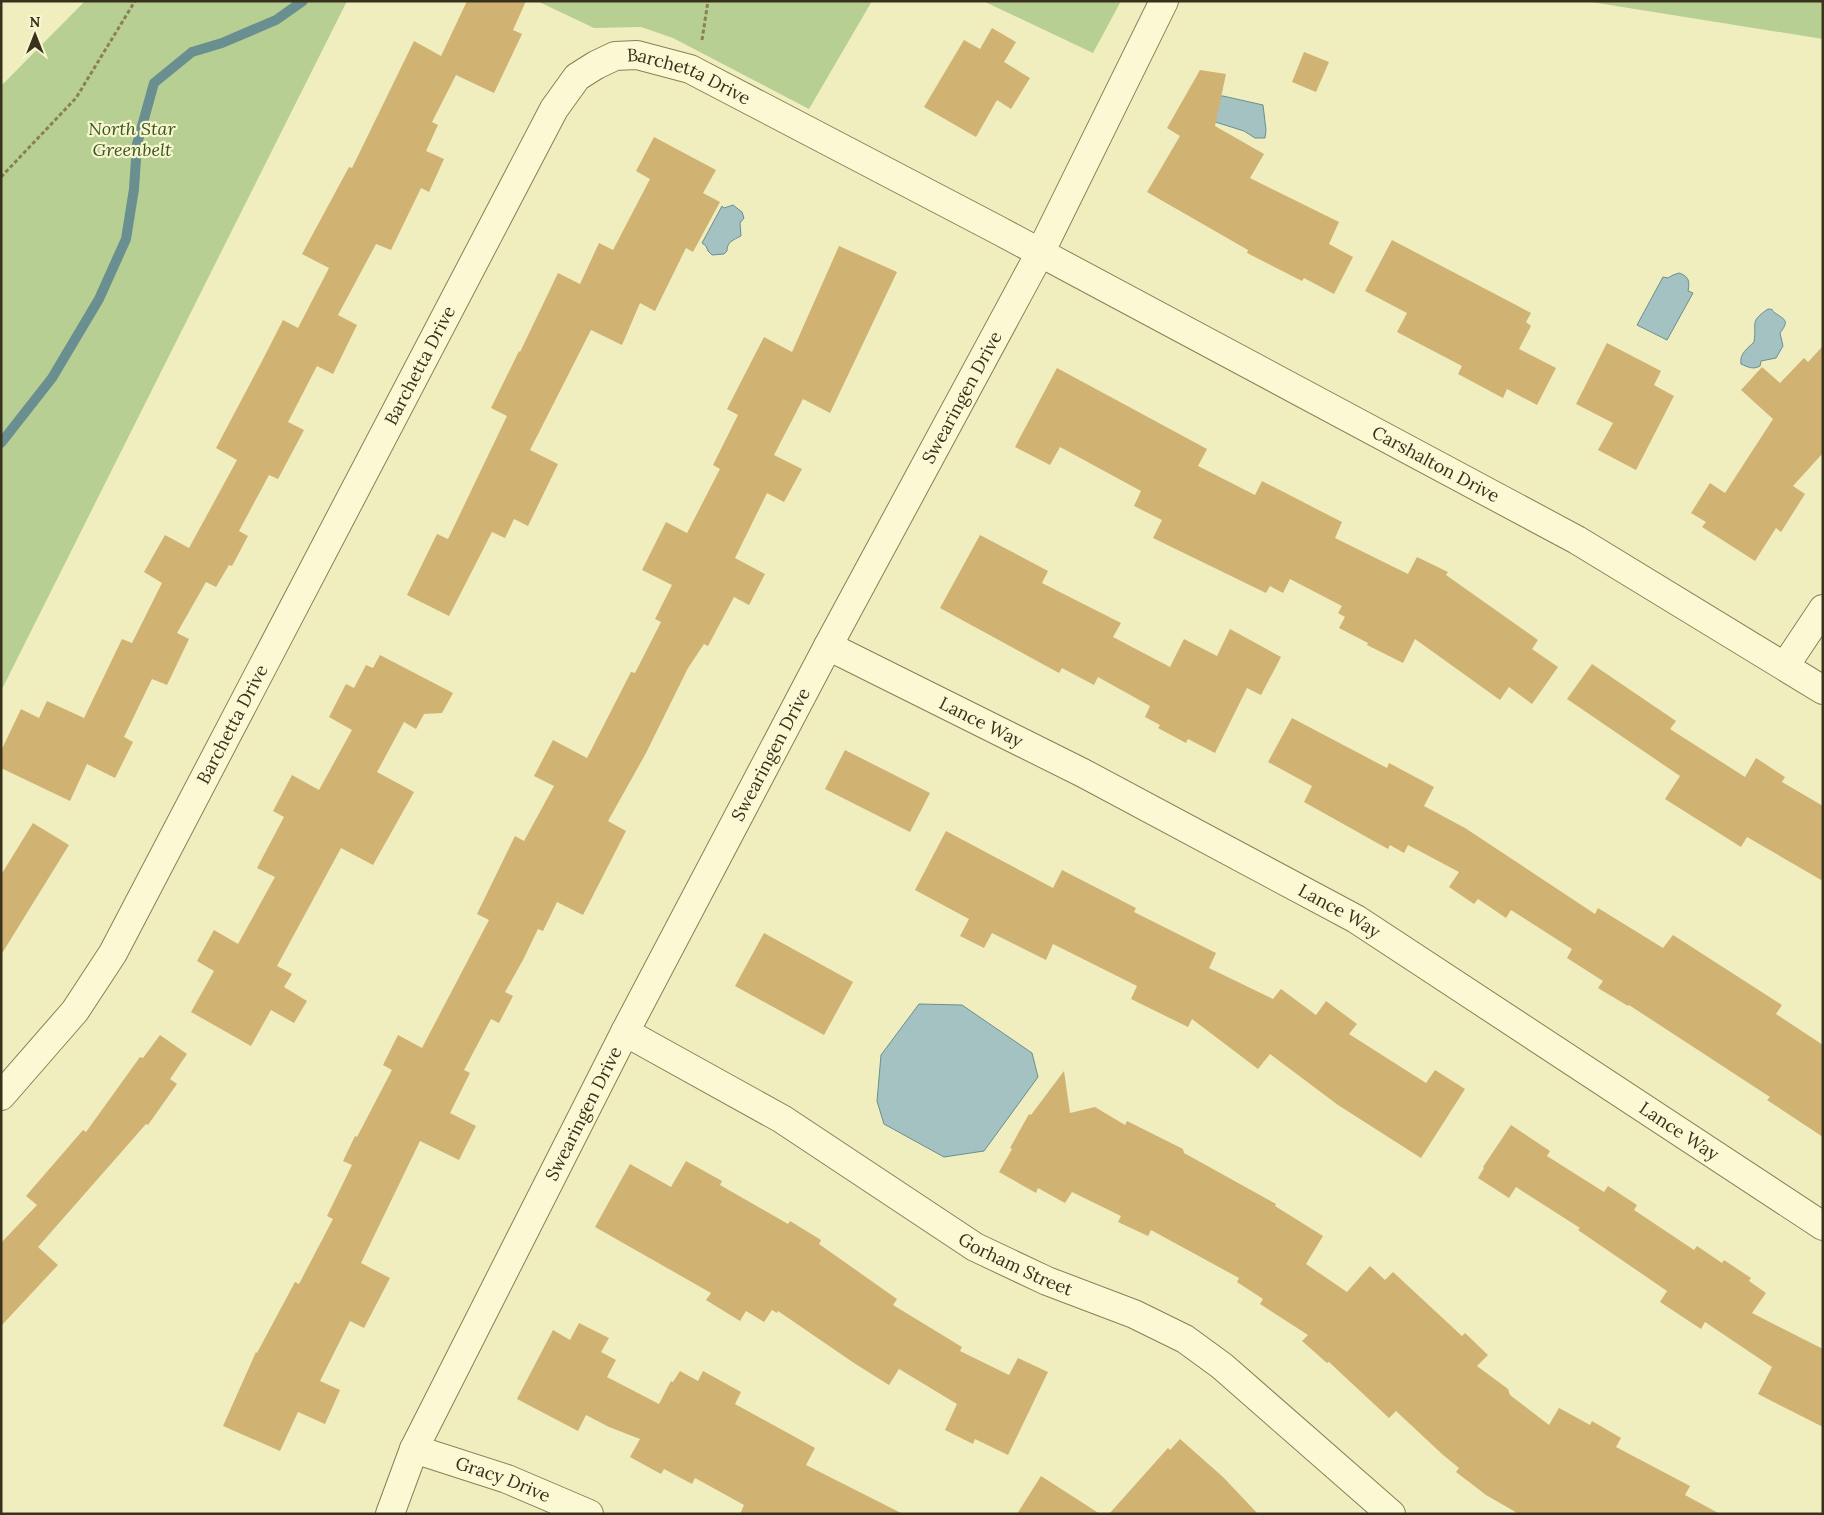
<svg xmlns="http://www.w3.org/2000/svg" width="1824" height="1515" viewBox="0 0 1824 1515" font-family="Lora,serif">
<style>
.green{fill:#b8cf93}
.water{fill:#a3c2c1;stroke:#698f90}
.lines{fill:none;stroke-linecap:round;stroke-linejoin:round}
.stream{stroke:#698f90;stroke-width:10}
.building{fill:#d0b273}
.minor-casing{stroke:#8a7f56;stroke-width:30}
.path{stroke:#8a7f56;stroke-width:3;stroke-dasharray:4 2.5;stroke-linecap:butt}
.minor{stroke:#fbf9d3;stroke-width:28}
.labels{text-anchor:middle;stroke-width:4.5;stroke-linejoin:round;paint-order:stroke}
.street-label{font-size:18px;fill:#38311c;stroke:#f7f6cf}
.park-label{font-size:18px;font-style:italic;fill:#3b5621;stroke:#f7f6cf}
</style>
<rect width="100%" height="100%" fill="#f0eebf"/>
<!-- green -->
<path class="green" d="M 85,1 L 347,1 L 1,691 L 1,86 Z
M 537,1 L 872,1 L 809,109 L 673,38 L 641,27 L 594,28 Z
M 983,1 L 1121,1 L 1093,53 Z
M 1585,1 L 1823,1 L 1823,39 Z"/>
<!-- water -->
<path class="water" d="M 1216,96 L 1223,96 L 1263,105 L 1266,130 L 1265,138 L 1255,138 L 1244,131 L 1212,121 Z
M 733,205 L 742,212 L 744,218 L 740,223 L 741,236 C 733,240 727,242 727,251 L 724,254 L 712,255 L 708,251 L 706,246 L 702,243 L 722,206 L 724,208 Z
M 1679,273 C 1689,276 1690,282 1688,291 L 1693,293 L 1667,340 L 1637,325 L 1663,277 L 1668,278 L 1673,275 Z
M 1768,309 C 1776,310 1769,308 1775,313 C 1786,320 1789,321 1780,333 L 1783,346 L 1776,358 L 1761,361 L 1760,366 C 1753,370 1748,367 1741,364 C 1739,354 1748,348 1754,342 C 1757,322 1749,322 1768,309 Z
M 919,1004 L 962,1005 L 1032,1053 L 1038,1077 L 984,1151 L 944,1157 L 884,1124 L 877,1101 L 881,1055 Z"/>
<g class="lines">
<!-- stream -->
<path class="stream" d="M 1,443 L 52,378 L 99,299 L 126,239 L 134,189 L 137,144 L 154,83 L 192,52 L 222,43 L 276,20 L 303,1"/>
</g>
<!-- building -->
<path class="building" d="M 467,1 L 526,1 L 513,30 L 522,34 L 494,93 L 456,75 L 432,122 L 438,125 L 426,151 L 444,159 L 429,192 L 421,188 L 391,250 L 376,244 L 338,315 L 357,325 L 333,374 L 317,366 L 288,422 L 304,430 L 278,479 L 269,475 L 239,531 L 248,536 L 232,566 L 229,565 L 216,587 L 206,582 L 177,633 L 189,639 L 167,685 L 152,679 L 124,737 L 133,742 L 115,778 L 87,764 L 70,801 L 1,768 L 1,751 L 21,709 L 39,718 L 47,701 L 84,718 L 122,639 L 132,643 L 162,583 L 144,572 L 165,535 L 189,548 L 237,460 L 216,448 L 260,365 L 283,320 L 298,328 L 329,268 L 302,254 L 349,167 L 352,168 L 414,41 L 441,56 Z
M 992,28 L 1016,42 L 1004,62 L 1030,78 L 1011,109 L 997,100 L 976,137 L 924,107 L 964,40 L 980,49 Z
M 1304,52 L 1329,62 L 1316,92 L 1292,82 Z
M 1200,70 L 1226,74 L 1215,126 L 1264,154 L 1250,178 L 1339,222 L 1329,244 L 1353,257 L 1334,294 L 1304,278 L 1302,281 L 1247,253 L 1248,250 L 1147,192 L 1180,136 L 1167,128 Z
M 654,137 L 716,170 L 703,193 L 720,202 L 693,252 L 686,248 L 655,311 L 640,303 L 622,345 L 591,330 L 530,450 L 558,464 L 528,526 L 514,519 L 505,538 L 492,532 L 449,616 L 407,595 L 437,534 L 448,539 L 507,416 L 491,408 L 519,351 L 520,352 L 558,273 L 580,284 L 599,243 L 613,250 L 650,179 L 636,171 Z
M 1392,240 L 1531,313 L 1526,322 L 1531,326 L 1519,349 L 1556,368 L 1537,405 L 1507,389 L 1503,398 L 1458,374 L 1462,366 L 1397,332 L 1407,313 L 1365,291 Z
M 839,246 L 897,272 L 830,413 L 803,399 L 774,455 L 802,469 L 784,502 L 767,493 L 735,558 L 765,574 L 749,605 L 734,597 L 708,646 L 704,644 L 688,668 L 646,753 L 608,821 L 626,831 L 583,915 L 557,902 L 543,931 L 538,929 L 523,960 L 505,992 L 513,996 L 499,1023 L 491,1019 L 464,1070 L 470,1073 L 450,1113 L 476,1126 L 459,1160 L 420,1141 L 361,1263 L 390,1278 L 364,1328 L 350,1321 L 320,1381 L 340,1390 L 325,1424 L 298,1412 L 280,1451 L 223,1426 L 256,1352 L 257,1353 L 295,1282 L 299,1284 L 333,1219 L 327,1216 L 352,1165 L 343,1161 L 355,1136 L 357,1137 L 392,1070 L 383,1065 L 398,1035 L 422,1048 L 489,920 L 477,914 L 515,836 L 524,841 L 554,786 L 534,776 L 553,740 L 587,758 L 631,672 L 635,673 L 661,622 L 655,619 L 672,585 L 642,570 L 666,522 L 687,533 L 720,469 L 713,465 L 738,415 L 727,409 L 764,337 L 792,352 Z
M 1607,343 L 1661,371 L 1654,385 L 1674,396 L 1636,470 L 1598,450 L 1613,423 L 1576,404 Z
M 1823,346 L 1823,453 L 1793,486 L 1805,494 L 1781,532 L 1776,528 L 1755,561 L 1702,527 L 1706,522 L 1691,513 L 1710,483 L 1725,493 L 1773,419 L 1741,390 L 1762,367 L 1780,383 L 1804,358 L 1808,362 Z
M 1057,368 L 1207,449 L 1198,466 L 1255,495 L 1262,481 L 1342,522 L 1335,538 L 1408,574 L 1417,557 L 1448,572 L 1446,575 L 1538,640 L 1532,649 L 1558,667 L 1532,704 L 1509,687 L 1500,700 L 1415,639 L 1403,663 L 1367,645 L 1368,643 L 1339,628 L 1345,617 L 1338,613 L 1342,606 L 1290,579 L 1283,593 L 1270,586 L 1266,593 L 1153,538 L 1162,520 L 1134,506 L 1141,491 L 1060,447 L 1050,465 L 1015,447 Z
M 980,535 L 1048,571 L 1042,583 L 1121,623 L 1113,637 L 1170,667 L 1184,639 L 1217,656 L 1230,629 L 1281,657 L 1261,695 L 1247,688 L 1215,753 L 1188,739 L 1186,743 L 1158,728 L 1160,725 L 1145,717 L 1150,706 L 1098,677 L 1094,685 L 1062,668 L 1059,673 L 940,608 Z
M 380,655 L 453,693 L 442,713 L 424,714 L 416,729 L 404,722 L 377,772 L 414,792 L 373,865 L 341,848 L 277,966 L 292,974 L 284,987 L 307,1001 L 294,1023 L 271,1010 L 251,1046 L 191,1012 L 214,971 L 197,961 L 214,930 L 238,944 L 275,877 L 257,868 L 284,817 L 273,811 L 292,775 L 319,790 L 352,730 L 329,717 L 346,684 L 354,688 L 366,665 L 373,668 Z
M 1592,664 L 1676,721 L 1670,729 L 1745,777 L 1756,758 L 1785,777 L 1782,782 L 1823,806 L 1823,881 L 1747,837 L 1741,847 L 1665,799 L 1680,776 L 1567,699 Z
M 1292,718 L 1387,768 L 1389,763 L 1434,787 L 1424,806 L 1465,828 L 1595,914 L 1598,908 L 1663,948 L 1673,935 L 1782,1005 L 1776,1014 L 1823,1045 L 1823,1137 L 1767,1100 L 1770,1097 L 1629,1005 L 1628,1006 L 1598,988 L 1603,981 L 1567,958 L 1572,949 L 1511,910 L 1506,918 L 1478,899 L 1474,904 L 1449,887 L 1459,872 L 1408,845 L 1404,853 L 1390,845 L 1388,849 L 1304,802 L 1312,786 L 1268,762 Z
M 845,750 L 930,793 L 910,832 L 825,789 Z
M 33,823 L 69,845 L 1,955 L 1,875 Z
M 946,831 L 1053,888 L 1062,870 L 1136,908 L 1134,912 L 1216,953 L 1209,968 L 1273,999 L 1281,989 L 1316,1015 L 1326,1001 L 1357,1024 L 1349,1034 L 1426,1083 L 1435,1070 L 1465,1089 L 1421,1158 L 1338,1105 L 1270,1054 L 1258,1069 L 1192,1019 L 1188,1027 L 1131,999 L 1137,986 L 1053,944 L 1046,960 L 992,933 L 984,948 L 960,936 L 969,919 L 915,890 Z
M 764,933 L 853,982 L 824,1035 L 735,986 Z
M 160,1035 L 187,1054 L 170,1079 L 177,1084 L 148,1125 L 146,1124 L 38,1247 L 58,1265 L 1,1326 L 1,1243 L 37,1205 L 26,1196 L 83,1130 L 86,1132 L 140,1057 L 143,1058 Z
M 1064,1071 L 1070,1113 L 1095,1107 L 1125,1125 L 1127,1121 L 1183,1149 L 1184,1153 L 1276,1204 L 1275,1206 L 1323,1236 L 1306,1264 L 1347,1292 L 1370,1266 L 1385,1280 L 1393,1272 L 1462,1336 L 1465,1333 L 1488,1355 L 1477,1366 L 1508,1389 L 1510,1395 L 1549,1425 L 1559,1408 L 1590,1425 L 1592,1421 L 1621,1438 L 1616,1447 L 1690,1486 L 1685,1495 L 1720,1514 L 1519,1514 L 1486,1495 L 1456,1472 L 1459,1468 L 1442,1454 L 1396,1411 L 1389,1418 L 1329,1362 L 1327,1363 L 1302,1341 L 1308,1335 L 1260,1304 L 1263,1299 L 1237,1282 L 1239,1278 L 1151,1230 L 1148,1236 L 1118,1222 L 1121,1216 L 1072,1192 L 1065,1203 L 1038,1188 L 1036,1193 L 999,1172 L 1012,1149 L 1010,1148 L 1029,1114 L 1031,1115 Z
M 1511,1125 L 1550,1151 L 1547,1156 L 1604,1192 L 1608,1186 L 1637,1205 L 1634,1210 L 1694,1250 L 1697,1246 L 1722,1263 L 1724,1260 L 1751,1278 L 1749,1281 L 1766,1293 L 1752,1313 L 1823,1349 L 1823,1427 L 1758,1394 L 1772,1367 L 1705,1322 L 1701,1329 L 1660,1302 L 1667,1291 L 1578,1230 L 1580,1228 L 1516,1187 L 1509,1198 L 1478,1178 L 1484,1168 L 1483,1167 Z
M 686,1161 L 722,1181 L 720,1185 L 788,1224 L 790,1221 L 821,1240 L 819,1244 L 897,1299 L 893,1305 L 962,1347 L 960,1351 L 1009,1375 L 1018,1358 L 1048,1372 L 1008,1455 L 975,1439 L 973,1444 L 945,1430 L 957,1404 L 899,1369 L 889,1385 L 854,1363 L 778,1311 L 777,1313 L 772,1310 L 764,1322 L 746,1311 L 740,1321 L 706,1300 L 711,1293 L 595,1227 L 630,1164 L 671,1187 Z
M 579,1323 L 609,1338 L 601,1352 L 616,1360 L 607,1377 L 659,1404 L 671,1381 L 673,1382 L 680,1371 L 698,1381 L 703,1371 L 741,1392 L 735,1404 L 815,1448 L 806,1465 L 903,1514 L 740,1514 L 744,1505 L 695,1478 L 692,1484 L 664,1469 L 661,1474 L 630,1457 L 640,1439 L 609,1427 L 586,1415 L 578,1431 L 517,1399 L 553,1330 L 570,1340 Z
M 1180,1439 L 1223,1477 L 1258,1514 L 1109,1514 L 1168,1448 L 1170,1450 Z
M 1041,1476 L 1100,1514 L 1017,1514 Z"/>
<g class="lines">
<defs>
<g id="minor">
<path id="s1" d="M 828,646 L 1083,773 L 1356,919 L 1823,1226"/>
<path d="M 1785,666 L 1823,609"/>
<path id="s2" d="M 625,1032 L 782,1119 L 975,1247 L 1047,1281 L 1134,1314 L 1185,1339 L 1222,1366 L 1391,1514"/>
<path id="s3" d="M 1,1096 L 75,1011 L 113,953 L 554,109 L 577,77 L 596,65 L 615,56 L 637,55 L 690,69 L 996,229 L 1577,540 L 1823,690"/>
<path id="s4" d="M 414,1449 L 507,1479 L 589,1514"/>
<path id="s5" d="M 390,1514 L 414,1449 L 625,1032 L 828,646 L 1040,253 L 1164,1"/>
</g>
</defs>
<!-- minor casing -->
<use href="#minor" class="minor-casing"/>
<!-- path -->
<path class="path" d="M 702,40 L 708,1
M 1,177 L 76,98 L 135,1"/>
<!-- minor -->
<use href="#minor" class="minor"/>
</g>
<g class="labels">
<!-- street labels -->
<g class="street-label">
<text dy="6" stroke="none"><textPath href="#s3" startOffset="1295">Barchetta Drive</textPath></text>
<text dy="6" stroke="none"><textPath href="#s3" startOffset="845">Barchetta Drive</textPath></text>
<text dy="6" stroke="none"><textPath href="#s5" startOffset="1255">Swearingen Drive</textPath></text>
<text dy="6" stroke="none"><textPath href="#s3" startOffset="2138">Carshalton Drive</textPath></text>
<text dy="6" stroke="none"><textPath href="#s1" startOffset="171">Lance Way</textPath></text>
<text dy="6" stroke="none"><textPath href="#s3" startOffset="440">Barchetta Drive</textPath></text>
<text dy="6" stroke="none"><textPath href="#s5" startOffset="850">Swearingen Drive</textPath></text>
<text dy="6" stroke="none"><textPath href="#s1" startOffset="576">Lance Way</textPath></text>
<text dy="6" stroke="none"><textPath href="#s5" startOffset="445">Swearingen Drive</textPath></text>
<text dy="6" stroke="none"><textPath href="#s1" startOffset="981">Lance Way</textPath></text>
<text dy="6" stroke="none"><textPath href="#s2" startOffset="455">Gorham Street</textPath></text>
<text dy="6" stroke="none"><textPath href="#s4" startOffset="94">Gracy Drive</textPath></text>
</g>
<!-- park labels -->
<g class="park-label">
<text x="132" y="135">North Star<tspan x="132" dy="21">Greenbelt</tspan></text>
</g>
</g>
<!-- border -->
<rect width="1824" height="1515" fill="none" stroke="#38311c" stroke-width="5"/>
<!-- north arrow -->
<g transform="translate(35 35)" stroke="#f7f6cf" stroke-width="4" paint-order="stroke">
<path d="M0-4L9 19L0 12L-9 19Z" fill="#38311c"/>
<text y="-8" font-size="14" font-weight="bold" text-anchor="middle" fill="#38311c">N</text>
</g>
</svg>
